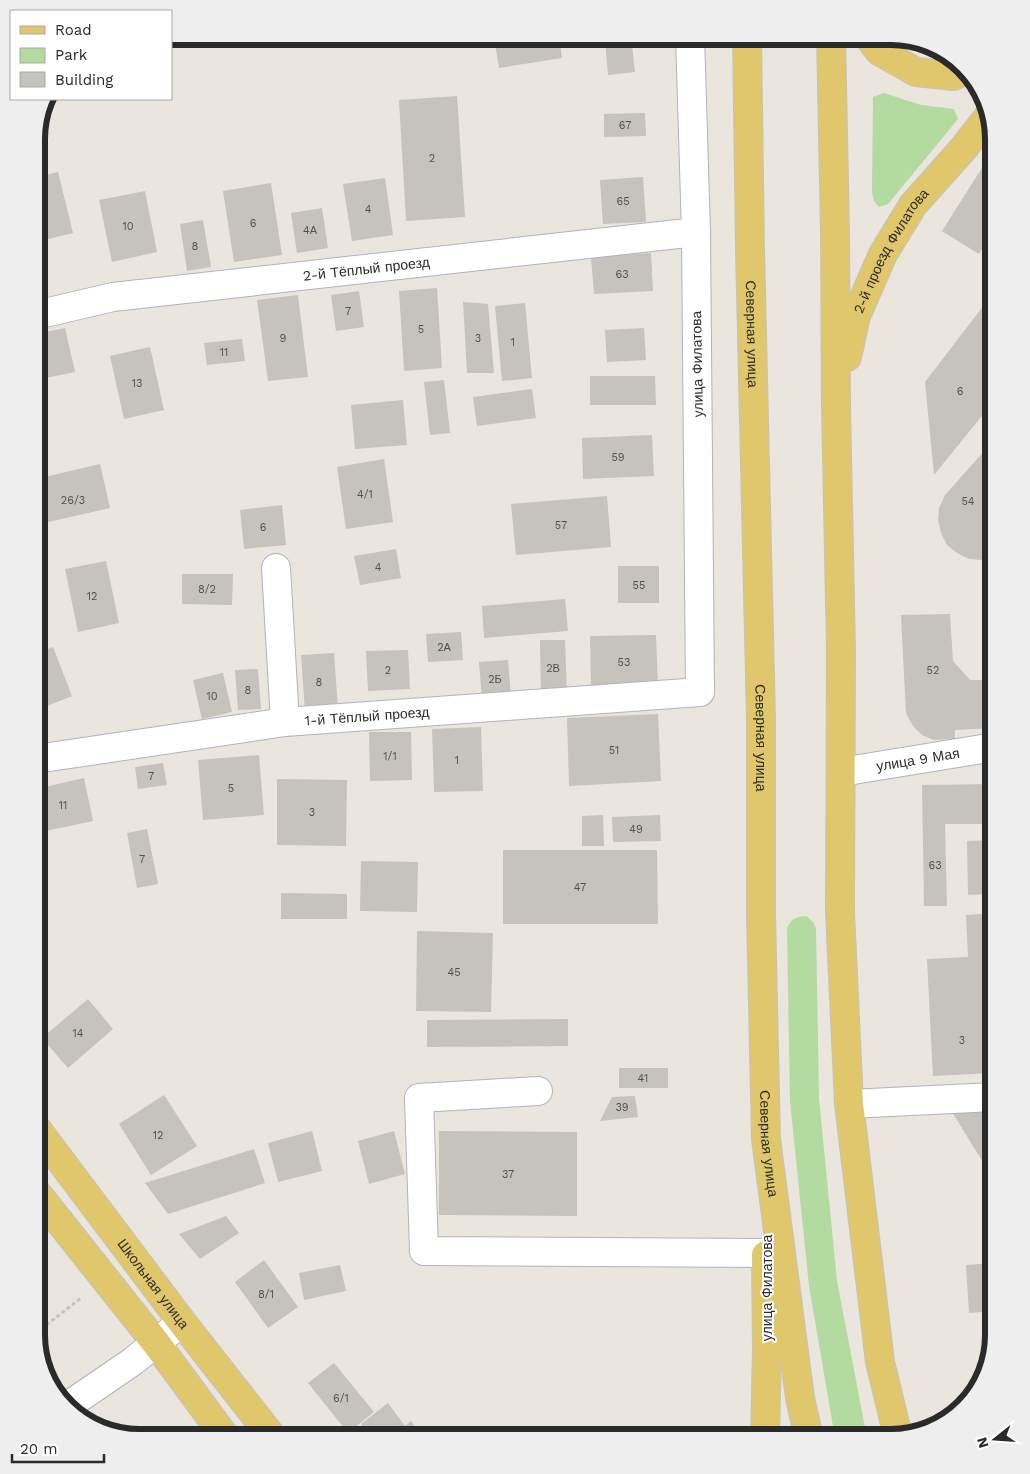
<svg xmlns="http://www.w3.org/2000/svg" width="1030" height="1474" viewBox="0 0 1030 1474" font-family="'Work Sans',sans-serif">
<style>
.green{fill:#b3dba0}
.building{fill:#c6c3bc}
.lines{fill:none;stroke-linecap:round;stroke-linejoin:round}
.minor-casing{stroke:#b1b3bc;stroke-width:30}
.major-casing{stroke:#c3c3c3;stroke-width:30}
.path{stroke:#c3c3c3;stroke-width:3;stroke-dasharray:4 2.5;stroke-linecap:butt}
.minor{stroke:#fff;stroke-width:28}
.major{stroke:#e1c76c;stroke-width:28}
.labels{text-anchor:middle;stroke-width:4;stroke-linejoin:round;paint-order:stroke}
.number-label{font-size:11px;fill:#51504e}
.street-label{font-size:14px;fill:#2a2a2a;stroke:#fff}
.rim{fill:none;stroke:#2a2a2a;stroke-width:6}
</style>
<rect width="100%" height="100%" fill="#eae5dd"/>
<!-- green -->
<path class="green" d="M 884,93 L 921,105 L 954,109 L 958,119 L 888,204 L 879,207 L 874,201 L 872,192 L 873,97 Z
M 806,916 L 813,922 L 816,928 L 819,1099 L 837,1281 L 867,1438 L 835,1438 L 809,1286 L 790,1101 L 787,929 C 791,919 795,917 806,916 Z"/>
<!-- building -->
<path class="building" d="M 494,36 L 559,36 L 562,58 L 499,68 Z
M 631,37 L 635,72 L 608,75 L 605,40 Z
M 457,96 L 465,217 L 406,221 L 399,100 Z
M 645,113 L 646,136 L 604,137 L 604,114 Z
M 994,149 L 994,230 L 979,254 L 942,231 Z
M 58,172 L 73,233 L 36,242 L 36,177 Z
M 643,177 L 646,222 L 603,224 L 600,180 Z
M 385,178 L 393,235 L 352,241 L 343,184 Z
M 271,183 L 282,255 L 234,262 L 223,191 Z
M 145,191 L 157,252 L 112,262 L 99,200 Z
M 322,208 L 328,248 L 297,253 L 291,213 Z
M 203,220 L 211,267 L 187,271 L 180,224 Z
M 651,253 L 653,291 L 594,294 L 591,257 Z
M 437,288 L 442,368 L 404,371 L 399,291 Z
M 359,291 L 364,327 L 336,331 L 331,295 Z
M 994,292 L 994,401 L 934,475 L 925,382 Z
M 298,295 L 308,377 L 268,381 L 257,300 Z
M 463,302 L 488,304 L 494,373 L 467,373 Z
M 525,303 L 532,378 L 502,381 L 495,306 Z
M 65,328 L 75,372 L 36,380 L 36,334 Z
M 644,328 L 646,360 L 607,362 L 605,330 Z
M 242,339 L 245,361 L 207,365 L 204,343 Z
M 150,347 L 164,410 L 124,419 L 110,356 Z
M 590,376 L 655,376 L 656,405 L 590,405 Z
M 444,380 L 450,433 L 430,435 L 424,382 Z
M 532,389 L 536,418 L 477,426 L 473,397 Z
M 403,400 L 407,445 L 355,449 L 351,405 Z
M 652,435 L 654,476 L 583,479 L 582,438 Z
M 994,440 L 994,557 L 982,560 L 969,559 L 957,553 L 947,545 L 941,533 L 938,520 L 939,508 L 945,495 Z
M 384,459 L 393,522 L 346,529 L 337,467 Z
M 100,464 L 110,508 L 44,523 L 36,493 L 36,479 Z
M 607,496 L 611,547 L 516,555 L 511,504 Z
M 282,505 L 286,545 L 244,549 L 240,510 Z
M 396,549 L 401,578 L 360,585 L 354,556 Z
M 106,561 L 119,623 L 78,632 L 65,569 Z
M 618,566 L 659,566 L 659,603 L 618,603 Z
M 182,574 L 233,574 L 232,605 L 182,604 Z
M 565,599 L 568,631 L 484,638 L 482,606 Z
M 950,614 L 953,661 L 970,680 L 994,680 L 994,728 L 955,730 L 955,739 L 934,740 L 922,735 L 913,726 L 906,713 L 901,615 Z
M 461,632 L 463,660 L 428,662 L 426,634 Z
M 656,635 L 658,687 L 591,689 L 590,636 Z
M 540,640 L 565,640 L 567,696 L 541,697 Z
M 53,647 L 72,696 L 37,710 L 36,654 Z
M 408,650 L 410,689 L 368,691 L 366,651 Z
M 334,653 L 338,709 L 305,711 L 301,655 Z
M 508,660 L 511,697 L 482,699 L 479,662 Z
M 258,669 L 261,709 L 238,710 L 235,670 Z
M 223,673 L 232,712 L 202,719 L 193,680 Z
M 658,714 L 661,781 L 569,786 L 567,718 Z
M 481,727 L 483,791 L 434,792 L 432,729 Z
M 369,732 L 411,732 L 412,780 L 370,781 Z
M 259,755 L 264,815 L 203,820 L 198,760 Z
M 163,763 L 167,785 L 138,789 L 135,767 Z
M 84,778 L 93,821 L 36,833 L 36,789 Z
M 277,779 L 347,780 L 346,846 L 277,845 Z
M 994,784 L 994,824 L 945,824 L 947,906 L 924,906 L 922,785 Z
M 603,815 L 604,846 L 582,846 L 582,816 Z
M 660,815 L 661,841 L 613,842 L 612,817 Z
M 147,829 L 158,884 L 137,888 L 127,833 Z
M 994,840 L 994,894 L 968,895 L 967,841 Z
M 503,850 L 657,850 L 658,924 L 503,924 Z
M 361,861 L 418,862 L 417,912 L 360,911 Z
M 281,893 L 347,894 L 347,919 L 281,919 Z
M 994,913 L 994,1073 L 933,1076 L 927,959 L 968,957 L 966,915 Z
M 417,931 L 493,933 L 491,1012 L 416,1011 Z
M 88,999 L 113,1029 L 68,1068 L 42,1038 Z
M 568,1019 L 568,1046 L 427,1047 L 427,1020 Z
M 619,1068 L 668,1068 L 668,1088 L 619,1088 Z
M 164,1095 L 197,1146 L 151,1175 L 119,1124 Z
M 635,1096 L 638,1117 L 600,1121 L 612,1097 Z
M 994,1110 L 994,1180 L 952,1112 Z
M 312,1131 L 322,1171 L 278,1182 L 268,1143 Z
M 394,1131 L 405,1174 L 369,1184 L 358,1141 Z
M 439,1131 L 577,1132 L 577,1216 L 439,1215 Z
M 254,1149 L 265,1183 L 168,1214 L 145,1183 Z
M 226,1216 L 239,1233 L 200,1259 L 179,1234 Z
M 264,1260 L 298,1307 L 268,1328 L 235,1282 Z
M 994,1263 L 994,1311 L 969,1313 L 966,1265 Z
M 340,1265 L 346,1291 L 304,1300 L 299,1273 Z
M 36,1299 L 46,1311 L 36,1319 Z
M 334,1363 L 374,1412 L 348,1433 L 308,1383 Z
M 388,1403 L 405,1426 L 411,1421 L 423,1438 L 371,1438 L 361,1424 Z"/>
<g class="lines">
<defs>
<g id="minor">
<path id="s1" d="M 36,315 L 113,297 L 696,232"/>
<path d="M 276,568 L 285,722"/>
<path id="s2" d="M 36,759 L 285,722 L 700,692 L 696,232 L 690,36"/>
<path id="s3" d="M 841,772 L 994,747"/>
<path d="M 538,1091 L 419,1098 L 424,1251 L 766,1253"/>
<path d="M 849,1104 L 994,1097"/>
<path d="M 69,1405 L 132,1362 L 182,1322"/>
</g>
<g id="major">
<path id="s4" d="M 747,36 L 750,249 L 761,720 L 761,914 L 766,1139 L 800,1398 L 809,1438"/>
<path d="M 831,36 L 835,231 L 836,407 L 841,650 L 840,912 L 849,1104 L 880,1362 L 898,1436"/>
<path d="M 868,36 L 879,51 L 916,72 L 954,76 L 963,71"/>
<path id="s5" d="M 847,357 L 856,316 L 883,254 L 913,205 L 963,149 L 988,117"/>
<path id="s6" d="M 36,1128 L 182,1322 L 273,1438"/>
<path d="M 36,1192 L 156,1343 L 226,1438"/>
<path d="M 765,1438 L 767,1348 L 766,1255"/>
</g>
</defs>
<!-- minor casing -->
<use href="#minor" class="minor-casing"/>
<!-- major casing -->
<use href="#major" class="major-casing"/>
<!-- path -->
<path class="path" d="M 36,1333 L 81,1298"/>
<!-- minor -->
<use href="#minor" class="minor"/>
<!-- major -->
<use href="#major" class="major"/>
</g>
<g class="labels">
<!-- number labels -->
<g class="number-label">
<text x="625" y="129">67</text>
<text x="432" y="162">2</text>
<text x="623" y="205">65</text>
<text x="368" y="213">4</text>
<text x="253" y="227">6</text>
<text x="128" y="230">10</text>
<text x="310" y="234">4А</text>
<text x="195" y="250">8</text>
<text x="622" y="278">63</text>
<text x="348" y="315">7</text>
<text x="421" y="333">5</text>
<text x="283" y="342">9</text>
<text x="478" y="342">3</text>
<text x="513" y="346">1</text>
<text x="224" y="356">11</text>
<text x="137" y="387">13</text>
<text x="960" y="395">6</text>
<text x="618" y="461">59</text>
<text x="365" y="498">4/1</text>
<text x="73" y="504">26/3</text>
<text x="968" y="505">54</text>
<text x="561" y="529">57</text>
<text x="263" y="531">6</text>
<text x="378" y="571">4</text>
<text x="639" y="589">55</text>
<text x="207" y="593">8/2</text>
<text x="92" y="600">12</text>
<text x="444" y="651">2А</text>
<text x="624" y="666">53</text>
<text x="553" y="672">2В</text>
<text x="388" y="674">2</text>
<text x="933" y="674">52</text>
<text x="495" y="683">2Б</text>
<text x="319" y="686">8</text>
<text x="248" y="694">8</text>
<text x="212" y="700">10</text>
<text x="614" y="754">51</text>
<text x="390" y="760">1/1</text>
<text x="457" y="764">1</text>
<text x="151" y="780">7</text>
<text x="231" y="792">5</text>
<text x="63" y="809">11</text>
<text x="312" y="816">3</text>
<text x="636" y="833">49</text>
<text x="142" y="863">7</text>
<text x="935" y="869">63</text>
<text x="580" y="891">47</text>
<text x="454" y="976">45</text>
<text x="78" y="1037">14</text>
<text x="962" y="1044">3</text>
<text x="643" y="1082">41</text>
<text x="622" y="1111">39</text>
<text x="158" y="1139">12</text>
<text x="508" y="1178">37</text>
<text x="266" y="1298">8/1</text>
<text x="341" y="1402">6/1</text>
</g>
<!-- street labels -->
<g class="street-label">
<text dy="5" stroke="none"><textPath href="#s5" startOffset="116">2-й проезд Филатова</textPath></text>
<text dy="5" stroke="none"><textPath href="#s1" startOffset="334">2-й Тёплый проезд</textPath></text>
<text dy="5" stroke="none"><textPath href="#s4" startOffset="298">Северная улица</textPath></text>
<text transform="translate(697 364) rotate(-91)" y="5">улица Филатова</text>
<text dy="5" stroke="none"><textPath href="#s2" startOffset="334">1-й Тёплый проезд</textPath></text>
<text dy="5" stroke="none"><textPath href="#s4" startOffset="702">Северная улица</textPath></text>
<text dy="5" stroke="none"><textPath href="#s3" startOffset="78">улица 9 Мая</textPath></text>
<text dy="5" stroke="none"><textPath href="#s4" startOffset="1108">Северная улица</textPath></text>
<text dy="5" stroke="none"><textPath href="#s6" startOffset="195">Школьная улица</textPath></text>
<text transform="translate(767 1288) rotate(-90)" y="5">улица Филатова</text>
</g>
</g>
<!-- crop -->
<path d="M0 0H1030V1474H0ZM139 45H891A94 94 0 0 1 985 139V1335A94 94 0 0 1 891 1429H139A94 94 0 0 1 45 1335V139A94 94 0 0 1 139 45Z" fill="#eee" fill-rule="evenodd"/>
<path class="rim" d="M139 45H891A94 94 0 0 1 985 139V1335A94 94 0 0 1 891 1429H139A94 94 0 0 1 45 1335V139A94 94 0 0 1 139 45Z"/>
<!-- legend -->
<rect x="10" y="10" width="162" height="90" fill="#ffffff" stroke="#aaaaaa"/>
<rect x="20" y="26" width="25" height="8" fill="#e1c76c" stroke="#aaaaaa"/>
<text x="55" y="35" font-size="15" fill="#2a2a2a">Road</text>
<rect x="20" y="48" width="25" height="15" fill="#b3dba0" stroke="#aaaaaa"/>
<text x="55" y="60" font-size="15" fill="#2a2a2a">Park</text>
<rect x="20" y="72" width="25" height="15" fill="#c6c3bc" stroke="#aaaaaa"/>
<text x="55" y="85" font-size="15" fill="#2a2a2a">Building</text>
<!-- north arrow -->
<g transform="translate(995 1439) rotate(253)" stroke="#ffffff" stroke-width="4" paint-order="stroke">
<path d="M0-4L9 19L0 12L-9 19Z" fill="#2a2a2a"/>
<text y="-8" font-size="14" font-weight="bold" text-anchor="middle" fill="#2a2a2a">N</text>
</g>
<!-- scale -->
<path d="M12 1454v8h92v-8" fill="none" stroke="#2a2a2a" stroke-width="2.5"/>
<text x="20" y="1454" font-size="15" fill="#2a2a2a" stroke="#ffffff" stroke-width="4" paint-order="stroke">20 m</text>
</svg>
